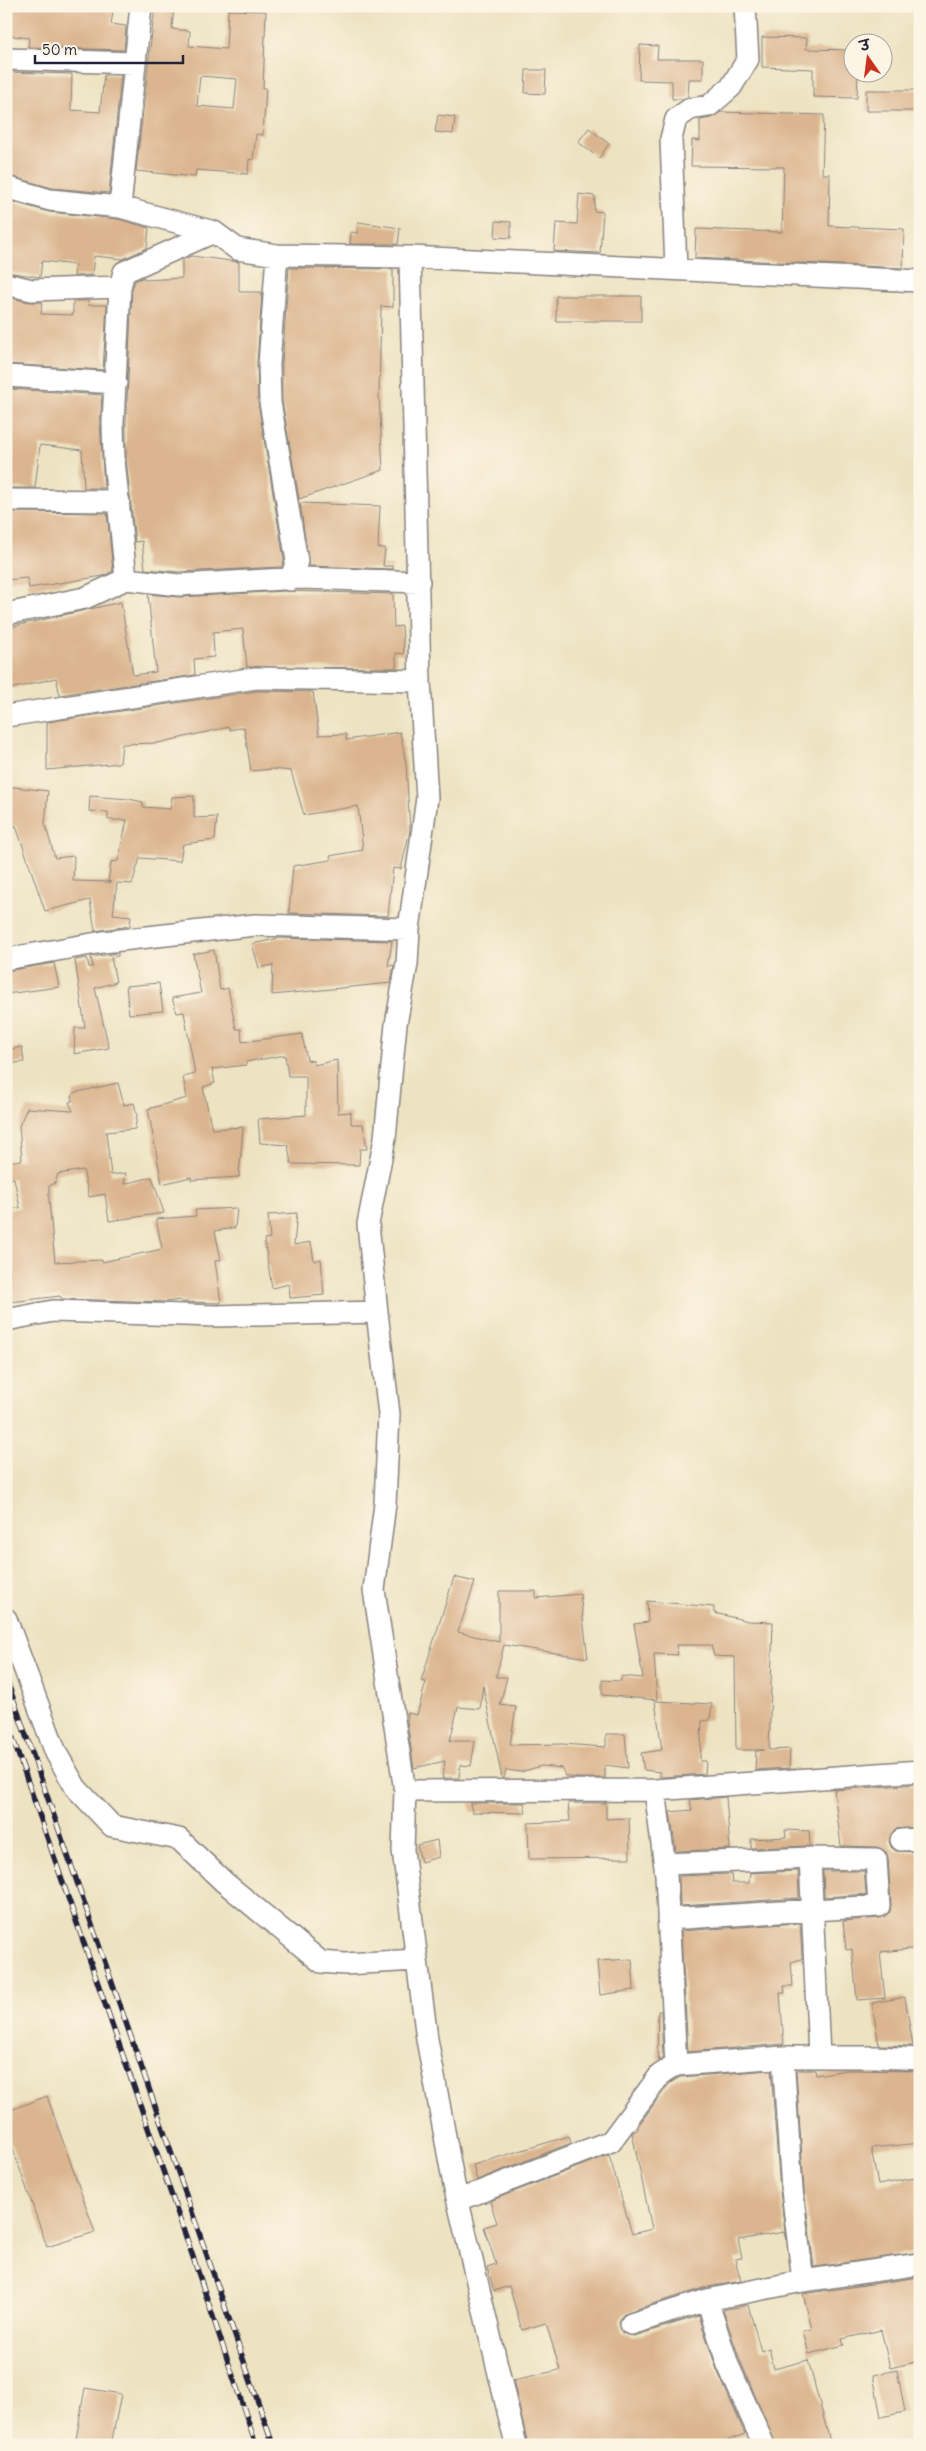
<svg xmlns="http://www.w3.org/2000/svg" width="926" height="2451" viewBox="0 0 926 2451" font-family="Delius,'Playpen Sans Deva',sans-serif">
<style>
.building{fill:#dbb58f;fill-rule:evenodd}
.lines{fill:none;stroke-linecap:round;stroke-linejoin:round}
.minor-casing{stroke:#88827e;stroke-width:24}
.minor{stroke:#fff;stroke-width:21}
.rail-casing{stroke:#22223b;stroke-width:5.5}
.rail{stroke:#fcf5e5;stroke-width:4;stroke-dasharray:11;stroke-linecap:butt}
</style>
<rect width="100%" height="100%" fill="#fcf5e5"/>
<filter id="ink" filterUnits="userSpaceOnUse"><feTurbulence type="fractalNoise" baseFrequency=".02" numOctaves="2"/><feDisplacementMap in="SourceGraphic" scale="10" xChannelSelector="R" yChannelSelector="G"/><feConvolveMatrix kernelMatrix="1 2 1 2 8 2 1 2 1" color-interpolation-filters="sRGB"/></filter>
<filter id="wash" filterUnits="userSpaceOnUse"><feTurbulence type="fractalNoise" baseFrequency=".0096" numOctaves="4" result="noise"/><feDisplacementMap in="SourceGraphic" scale="20" xChannelSelector="R" yChannelSelector="G"/><feGaussianBlur stdDeviation="1.12" result="paint"/><feColorMatrix in="noise" values="0 0 0 0 0 0 0 0 0 0 0 0 0 0 0 0 0 1.4 0 .05"/><feComposite in="paint" operator="in"/></filter>
<g filter="url(#wash)">
<rect width="100%" height="100%" fill="#ede3c2"/>
<g id="blocks">
<!-- building -->
<path class="building" d="M 6,6 L 114,6 L 111,24 L 126,26 L 124,50 L 28,47 L 29,38 L 6,35 Z
M 155,6 L 174,6 L 172,29 L 190,31 L 189,46 L 226,49 L 228,10 L 266,11 L 263,88 L 266,88 L 263,135 L 256,134 L 253,160 L 249,159 L 248,174 L 196,170 L 195,177 L 136,171 ZM 200,76 L 237,79 L 234,109 L 197,106 Z
M 762,37 L 807,38 L 806,49 L 854,50 L 854,72 L 858,72 L 857,98 L 813,97 L 813,69 L 762,67 Z
M 640,45 L 658,46 L 657,59 L 703,59 L 703,79 L 689,79 L 688,97 L 682,99 L 672,99 L 672,81 L 639,80 Z
M 526,70 L 546,70 L 545,94 L 525,93 Z
M 6,72 L 72,74 L 71,110 L 100,112 L 104,75 L 121,75 L 109,193 L 52,188 L 6,175 Z
M 866,90 L 920,90 L 920,111 L 866,111 Z
M 721,112 L 824,115 L 822,174 L 830,174 L 829,226 L 904,229 L 903,268 L 695,258 L 696,229 L 782,232 L 784,167 L 691,166 L 692,140 L 700,141 L 700,120 L 711,118 Z
M 438,115 L 455,117 L 453,134 L 435,132 Z
M 589,128 L 609,144 L 599,158 L 578,142 Z
M 579,194 L 595,196 L 594,211 L 603,212 L 600,253 L 554,251 L 556,223 L 577,224 Z
M 6,200 L 49,212 L 118,219 L 149,228 L 147,248 L 123,259 L 94,256 L 92,275 L 74,276 L 75,265 L 42,261 L 40,277 L 6,272 Z
M 496,221 L 511,222 L 511,238 L 495,237 Z
M 358,222 L 400,228 L 398,244 L 350,244 L 351,232 L 357,233 Z
M 191,256 L 239,262 L 239,292 L 262,292 L 257,363 L 258,402 L 284,560 L 282,567 L 179,572 L 145,569 L 142,541 L 135,542 L 126,459 L 126,422 L 132,289 L 135,281 L 144,277 L 144,280 L 182,278 L 182,260 Z
M 289,268 L 393,269 L 393,307 L 381,306 L 379,396 L 383,470 L 299,499 L 282,401 L 282,364 Z
M 556,296 L 641,296 L 641,321 L 556,321 Z
M 6,297 L 29,302 L 42,302 L 41,314 L 73,315 L 73,301 L 89,301 L 88,305 L 107,305 L 103,370 L 6,364 Z
M 10,389 L 102,395 L 100,422 L 104,488 L 84,488 L 82,450 L 40,445 L 35,488 L 6,488 L 6,431 Z
M 300,503 L 380,506 L 378,548 L 385,548 L 383,566 L 393,566 L 393,569 L 309,566 Z
M 6,512 L 107,513 L 113,571 L 103,576 L 29,588 L 27,578 L 6,580 Z
M 285,591 L 393,594 L 394,627 L 402,626 L 404,654 L 396,653 L 396,668 L 247,667 L 243,629 L 213,632 L 214,657 L 194,659 L 195,675 L 60,695 L 56,678 L 6,690 L 6,628 L 121,602 L 133,675 L 156,672 L 148,594 L 180,597 Z
M 257,691 L 313,692 L 319,735 L 346,734 L 346,740 L 400,732 L 406,764 L 410,830 L 401,869 L 393,868 L 388,916 L 289,913 L 293,866 L 331,860 L 330,856 L 363,850 L 358,806 L 304,815 L 291,771 L 273,769 L 251,771 L 244,727 L 230,730 L 229,727 L 158,743 L 122,744 L 120,763 L 47,770 L 47,722 Z
M 6,786 L 48,791 L 45,824 L 55,858 L 74,856 L 73,881 L 111,882 L 108,882 L 111,862 L 118,861 L 127,820 L 108,820 L 108,812 L 89,811 L 90,796 L 129,799 L 143,802 L 143,807 L 170,809 L 172,797 L 194,796 L 194,818 L 217,817 L 215,840 L 183,844 L 180,861 L 140,858 L 132,884 L 117,883 L 113,914 L 131,916 L 130,926 L 95,931 L 90,900 L 45,911 L 16,826 L 11,827 L 6,809 Z
M 280,938 L 392,941 L 388,966 L 394,965 L 391,983 L 272,995 L 273,965 L 259,968 L 252,944 Z
M 214,950 L 220,990 L 228,988 L 236,1029 L 241,1029 L 242,1042 L 302,1034 L 307,1060 L 314,1061 L 314,1065 L 337,1060 L 338,1113 L 351,1112 L 351,1124 L 363,1124 L 367,1149 L 360,1149 L 359,1165 L 291,1164 L 288,1145 L 260,1143 L 258,1119 L 306,1115 L 306,1076 L 288,1076 L 285,1055 L 246,1062 L 246,1065 L 212,1069 L 215,1083 L 203,1087 L 212,1129 L 243,1127 L 239,1177 L 191,1180 L 191,1177 L 162,1184 L 148,1109 L 187,1098 L 183,1077 L 195,1074 L 184,1012 L 177,1013 L 172,998 L 201,993 L 193,954 Z
M 118,953 L 118,956 L 111,957 L 116,982 L 95,988 L 109,1048 L 74,1054 L 75,1028 L 85,1028 L 75,960 L 87,958 L 89,967 L 93,967 L 91,957 Z
M 54,963 L 59,987 L 6,994 L 6,971 Z
M 159,983 L 163,1011 L 129,1014 L 126,986 Z
M 22,1047 L 24,1062 L 6,1064 L 6,1050 Z
M 118,1083 L 124,1105 L 134,1103 L 137,1115 L 135,1129 L 106,1132 L 111,1175 L 126,1173 L 124,1184 L 152,1177 L 164,1213 L 109,1221 L 105,1194 L 89,1197 L 83,1170 L 58,1174 L 55,1183 L 49,1186 L 49,1201 L 55,1262 L 102,1260 L 102,1262 L 162,1249 L 156,1219 L 196,1216 L 195,1210 L 237,1208 L 235,1228 L 215,1231 L 221,1260 L 215,1261 L 221,1303 L 181,1302 L 180,1300 L 166,1302 L 62,1299 L 60,1296 L 11,1302 L 6,1210 L 20,1208 L 14,1178 L 6,1179 L 6,1162 L 22,1160 L 19,1126 L 27,1108 L 73,1111 L 69,1102 L 72,1101 L 73,1093 Z
M 297,1213 L 294,1245 L 311,1242 L 314,1261 L 321,1259 L 324,1295 L 290,1298 L 289,1284 L 272,1288 L 264,1239 L 270,1238 L 268,1215 Z
M 454,1577 L 475,1582 L 458,1632 L 499,1642 L 499,1591 L 536,1591 L 536,1598 L 580,1594 L 588,1658 L 504,1645 L 496,1677 L 507,1677 L 500,1705 L 516,1707 L 510,1745 L 562,1744 L 606,1747 L 606,1734 L 625,1734 L 628,1768 L 605,1765 L 605,1778 L 578,1778 L 565,1776 L 562,1768 L 541,1766 L 521,1772 L 506,1770 L 504,1778 L 502,1778 L 483,1686 L 480,1709 L 458,1707 L 450,1741 L 475,1741 L 471,1766 L 460,1765 L 459,1778 L 442,1778 L 445,1761 L 414,1768 L 407,1721 L 408,1713 L 417,1715 L 426,1682 L 421,1681 Z
M 647,1601 L 714,1607 L 714,1613 L 748,1621 L 773,1622 L 769,1750 L 790,1749 L 789,1768 L 755,1770 L 756,1751 L 764,1750 L 736,1750 L 735,1657 L 714,1656 L 711,1645 L 676,1645 L 678,1655 L 654,1654 L 657,1700 L 602,1695 L 602,1680 L 621,1681 L 621,1676 L 643,1678 L 634,1624 L 648,1622 Z
M 655,1701 L 712,1704 L 710,1720 L 702,1721 L 700,1761 L 706,1761 L 705,1774 L 660,1777 L 660,1772 L 644,1770 L 641,1753 L 662,1750 Z
M 920,1784 L 920,1827 L 895,1829 L 889,1840 L 891,1847 L 896,1851 L 920,1852 L 920,1948 L 880,1952 L 885,1998 L 857,2000 L 852,1949 L 846,1950 L 843,1921 L 880,1918 L 890,1912 L 891,1905 L 888,1858 L 886,1852 L 877,1847 L 841,1846 L 834,1790 Z
M 726,1797 L 730,1849 L 676,1851 L 670,1812 L 692,1810 L 690,1800 Z
M 470,1803 L 524,1803 L 526,1813 L 472,1812 Z
M 568,1803 L 606,1803 L 606,1819 L 629,1818 L 630,1858 L 529,1859 L 528,1823 L 570,1821 Z
M 785,1830 L 809,1831 L 810,1846 L 751,1848 L 751,1839 L 786,1837 Z
M 437,1840 L 439,1857 L 421,1862 L 417,1845 Z
M 798,1871 L 799,1898 L 680,1906 L 679,1876 L 731,1874 L 732,1883 L 749,1883 L 750,1873 Z
M 823,1871 L 864,1871 L 866,1894 L 824,1897 Z
M 800,1923 L 802,1959 L 791,1962 L 793,1986 L 784,1986 L 785,1993 L 780,1993 L 784,2044 L 688,2052 L 681,1931 Z
M 632,1959 L 634,1990 L 600,1995 L 597,1961 Z
M 905,1997 L 913,2046 L 879,2045 L 872,2003 Z
M 658,2011 L 661,2011 L 663,2058 L 659,2061 L 657,2052 Z
M 771,2070 L 780,2191 L 786,2240 L 784,2232 L 738,2240 L 742,2258 L 735,2259 L 741,2281 L 703,2288 L 627,2312 L 622,2316 L 619,2322 L 622,2333 L 634,2336 L 699,2316 L 717,2370 L 745,2434 L 715,2445 L 528,2445 L 513,2380 L 560,2370 L 546,2323 L 522,2330 L 509,2286 L 494,2291 L 487,2267 L 496,2264 L 484,2227 L 497,2223 L 490,2201 L 609,2155 L 632,2234 L 652,2229 L 632,2133 L 638,2129 L 638,2126 L 669,2084 L 680,2077 Z
M 796,2070 L 815,2070 L 816,2075 L 847,2070 L 920,2071 L 920,2143 L 871,2148 L 878,2185 L 920,2177 L 920,2252 L 814,2267 L 804,2189 Z
M 47,2096 L 95,2232 L 47,2247 L 6,2129 L 6,2112 Z
M 569,2136 L 571,2143 L 477,2180 L 473,2165 Z
M 920,2277 L 920,2361 L 890,2368 L 881,2330 L 842,2339 L 844,2345 L 809,2354 L 803,2331 L 812,2329 L 803,2294 Z
M 748,2305 L 761,2351 L 769,2348 L 774,2369 L 808,2360 L 831,2445 L 776,2445 L 740,2360 L 723,2310 Z
M 897,2370 L 905,2412 L 881,2417 L 873,2375 Z
M 85,2388 L 121,2394 L 111,2445 L 75,2445 Z"/>
</g>
</g>
<g filter="url(#ink)">
<use href="#blocks" fill-opacity="0" stroke="#88827e" stroke-width="1"/>
<g class="lines">
<defs>
<path id="minor" d="M 6,59 L 135,63
M 6,187 L 50,200 L 120,207 L 141,6
M 120,207 L 214,232 L 237,249 L 277,255 L 410,257 L 920,281
M 277,255 L 269,364 L 270,402 L 297,561 L 290,580
M 676,269 L 671,139 L 676,119 L 690,109 L 709,106 L 731,87 L 748,59 L 745,6
M 6,284 L 32,290 L 120,287
M 6,376 L 116,383
M 6,500 L 119,501
M 126,579 L 114,460 L 113,422 L 120,287 L 124,272 L 214,232
M 6,614 L 85,598 L 126,579 L 179,585 L 302,578 L 419,582
M 6,716 L 256,678 L 420,681
M 6,959 L 103,942 L 255,925 L 409,929
M 377,1312 L 389,1414 L 385,1504 L 374,1590 L 405,1791 L 403,1850 L 427,2039 L 454,2185 L 516,2445
M 6,1320 L 53,1311 L 216,1316 L 377,1312 L 368,1224 L 385,1138 L 396,1024 L 407,964 L 409,929 L 427,798 L 420,681 L 410,257
M 6,1619 L 56,1753 L 76,1788 L 112,1826 L 179,1839 L 224,1882 L 321,1962 L 345,1964 L 417,1960
M 655,1790 L 666,1875 L 676,2065
M 405,1791 L 655,1790 L 920,1771
M 901,1840 L 920,1839
M 810,1858 L 819,2057
M 665,1864 L 810,1858 L 876,1859 L 879,1906 L 668,1919
M 783,2057 L 792,2190 L 803,2281
M 459,2200 L 611,2141 L 660,2075 L 676,2065 L 783,2057 L 876,2057 L 920,2059
M 707,2300 L 728,2365 L 764,2445
M 631,2324 L 707,2300 L 803,2281 L 920,2264"/>
</defs>
<!-- minor casing -->
<use href="#minor" class="minor-casing"/>
<!-- minor -->
<use href="#minor" class="minor"/>
<defs>
<path id="rail" d="M 6,1678 L 273,2445
M 6,1719 L 193,2257 L 256,2445"/>
</defs>
<!-- rail casing -->
<use href="#rail" class="rail-casing"/>
<!-- rail -->
<use href="#rail" class="rail"/>
</g>
</g>
<!-- margin -->
<rect width="926" height="2451" fill="none" stroke="#fcf5e5" stroke-width="25"/>
<!-- north arrow -->
<g transform="translate(868 58) rotate(346)"><circle r="24" fill="#fcf5e5" stroke="#a5a1a1"/>
<path d="M0-4L9 19L0 12L-9 19Z" fill="#c8321e"/>
<text y="-8" font-size="14" font-weight="bold" text-anchor="middle" fill="#22223b">उ</text>
</g>
<!-- scale -->
<path d="M35 55v8h148v-8" fill="none" stroke="#22223b" stroke-width="2.5"/>
<text x="42" y="55" font-size="15" fill="#22223b" stroke="#fcf5e5" stroke-width="4" paint-order="stroke">50 m</text>
</svg>
